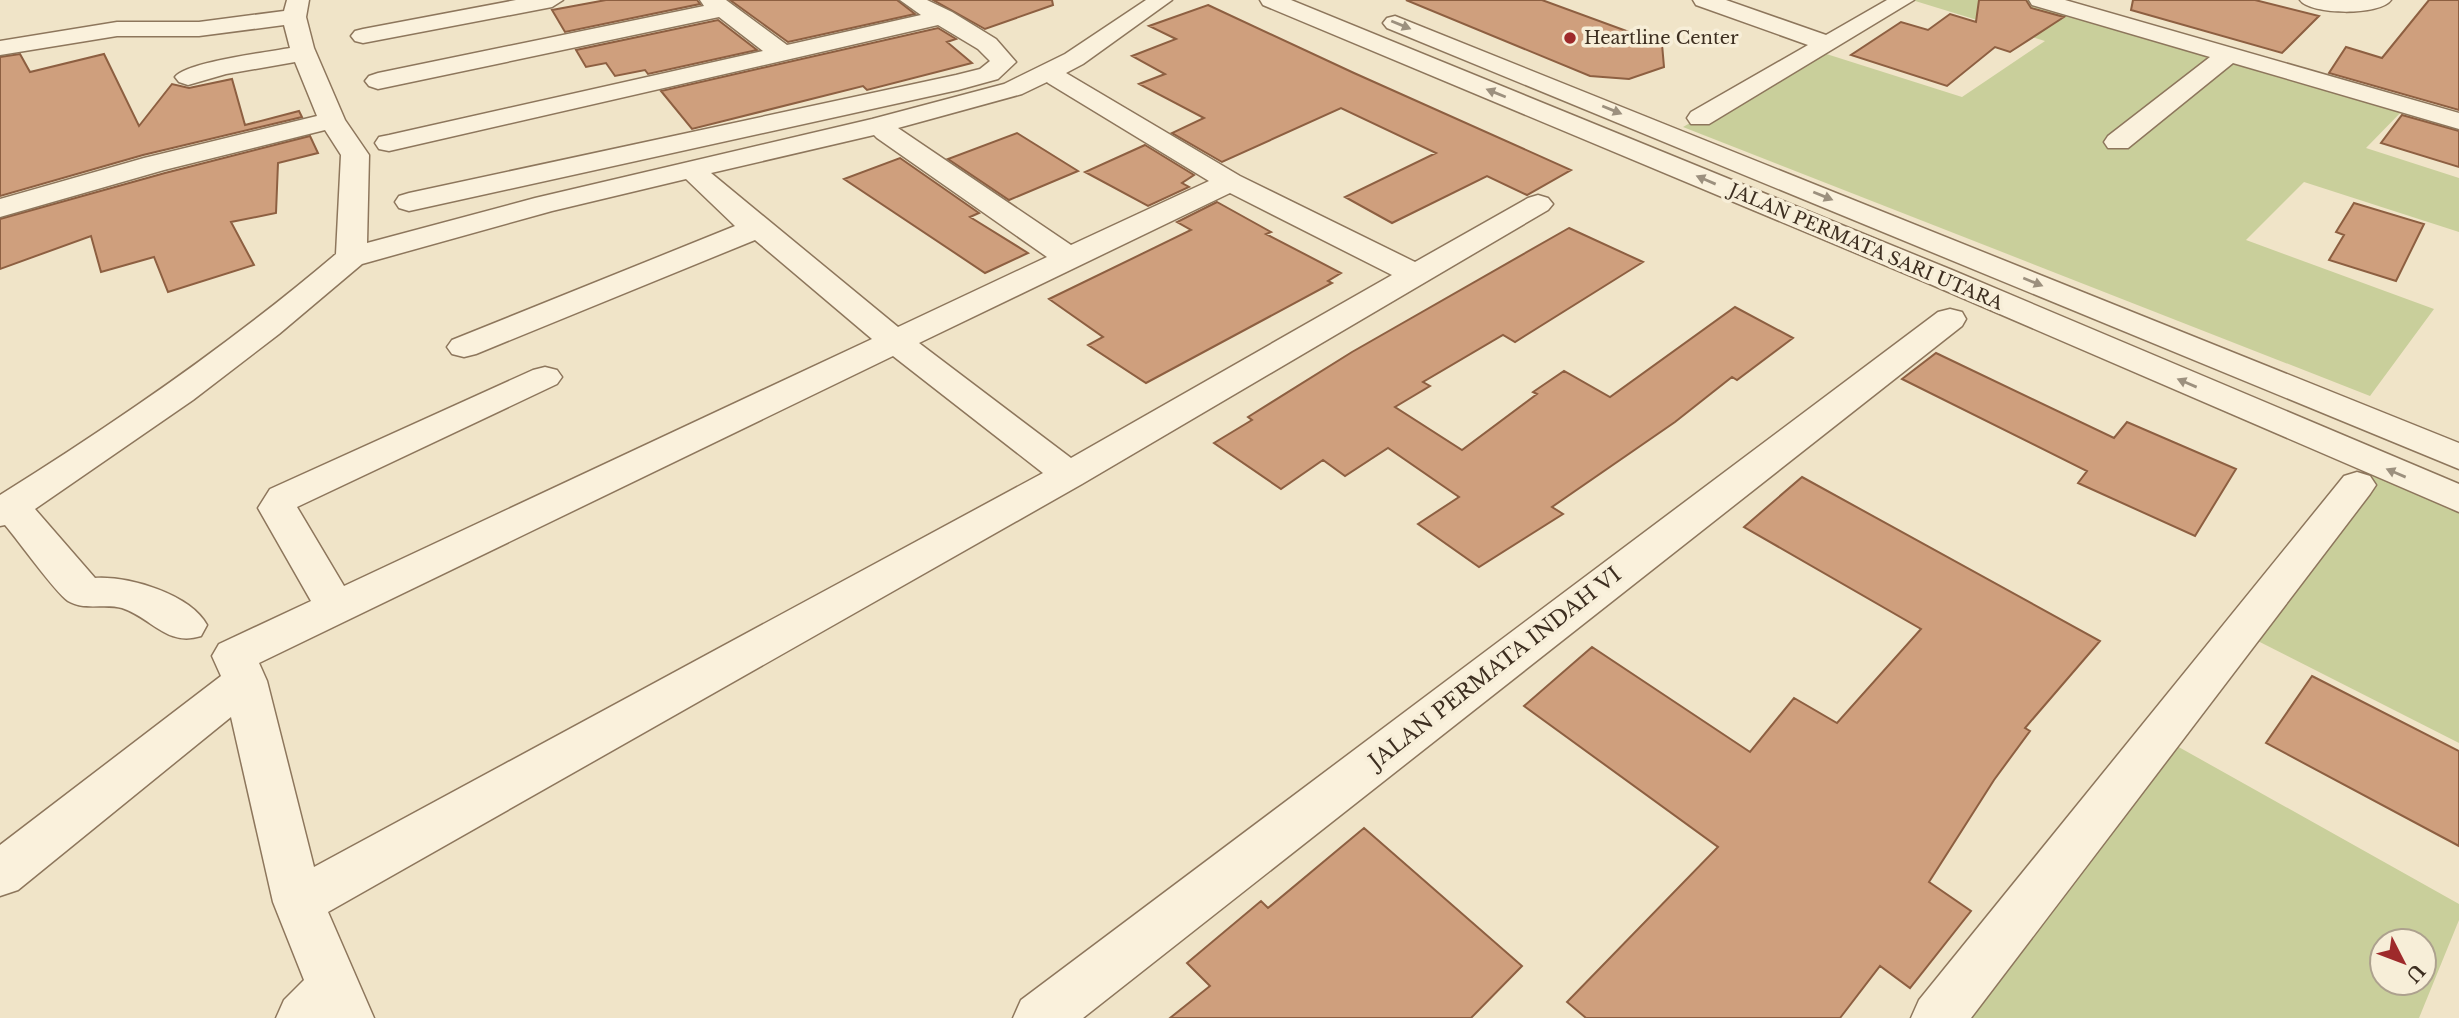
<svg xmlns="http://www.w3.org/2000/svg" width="2459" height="1018" viewBox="0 0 2459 1018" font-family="'Libre Baskerville',serif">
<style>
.green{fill:#c9cf9b;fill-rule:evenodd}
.building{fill:#cf9f7d;stroke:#8d5f41;stroke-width:2}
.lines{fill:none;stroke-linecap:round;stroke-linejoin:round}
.minor-casing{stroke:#8d765c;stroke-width:3}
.minor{fill:#faf1dc;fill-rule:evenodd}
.oneway{fill:#9c907e}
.poi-dot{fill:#9e2a2b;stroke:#f7eed8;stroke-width:2.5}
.labels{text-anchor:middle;stroke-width:7;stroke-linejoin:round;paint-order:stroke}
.far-poi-label{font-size:18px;fill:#3d2e20;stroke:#f7eed8;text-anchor:start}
.far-street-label{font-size:18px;fill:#3d2e20;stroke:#f7eed8}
.street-label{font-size:21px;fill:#3d2e20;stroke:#f7eed8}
</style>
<rect width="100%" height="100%" fill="#f0e4c8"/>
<!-- green -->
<path class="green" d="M 1912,0 L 2040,0 L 2407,106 L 2366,148 L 2459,178 L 2459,232 L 2304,182 L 2246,240 L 2434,309 L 2370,396 L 1683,127 L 1817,51 L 1962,97 L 2045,41 Z
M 2374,463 L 2459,499 L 2459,743 L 2242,633 Z
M 2159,736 L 2459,904 L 2459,920 L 2419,1018 L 1938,1018 ZM 2382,941 L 2424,941 L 2424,983 L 2382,983 Z"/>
<!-- building -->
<path class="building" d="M 606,0 L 697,0 L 700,4 L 565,32 L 552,10 Z
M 730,0 L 897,0 L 915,14 L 788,42 Z
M 933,0 L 1052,0 L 1053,5 L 985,29 Z
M 1406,0 L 1542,0 L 1662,44 L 1664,67 L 1629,79 L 1590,76 Z
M 1979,0 L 2026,0 L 2031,8 L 2064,17 L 2010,52 L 1995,47 L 1947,86 L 1851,55 L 1901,22 L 1928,30 L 1950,14 L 1976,22 Z
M 2133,0 L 2255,0 L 2319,16 L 2282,53 L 2131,10 Z
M 2429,0 L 2459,0 L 2459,110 L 2329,73 L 2346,47 L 2382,58 Z
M 1208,5 L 1354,73 L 1571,170 L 1527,195 L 1487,176 L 1392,223 L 1345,197 L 1436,153 L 1341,108 L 1222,162 L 1172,133 L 1204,118 L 1139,84 L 1165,74 L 1132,56 L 1176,39 L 1149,26 Z
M 718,20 L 757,50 L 648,74 L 645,70 L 615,76 L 606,63 L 586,67 L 576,50 Z
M 938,28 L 956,39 L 947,42 L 972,63 L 867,90 L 863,86 L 692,129 L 661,91 Z
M 20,54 L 30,72 L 104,54 L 139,126 L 172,84 L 189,88 L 232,79 L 245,125 L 299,111 L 302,117 L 143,155 L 0,196 L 0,57 Z
M 2402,115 L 2459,131 L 2459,167 L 2381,143 Z
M 1017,133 L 1078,171 L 1009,200 L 948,159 Z
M 310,136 L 318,153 L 278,163 L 276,213 L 231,222 L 254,265 L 168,292 L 154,257 L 101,272 L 91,236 L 0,269 L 0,219 L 165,173 Z
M 1145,145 L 1194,175 L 1182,183 L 1189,187 L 1148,206 L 1085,172 Z
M 900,158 L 979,213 L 970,217 L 1028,253 L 985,273 L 844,179 Z
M 1217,202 L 1271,232 L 1266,234 L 1341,273 L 1328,281 L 1332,283 L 1146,383 L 1088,345 L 1103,337 L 1049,299 L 1191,230 L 1177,222 Z
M 2354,203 L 2424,224 L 2396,281 L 2329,260 L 2344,235 L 2336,232 Z
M 1569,228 L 1643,262 L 1515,342 L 1503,335 L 1423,382 L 1430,386 L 1395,407 L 1462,450 L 1537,394 L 1533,392 L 1564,371 L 1610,397 L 1735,307 L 1793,338 L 1737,380 L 1732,377 L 1675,422 L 1552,507 L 1563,514 L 1479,567 L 1418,524 L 1459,497 L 1388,448 L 1345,476 L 1323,460 L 1281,489 L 1214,443 L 1252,420 L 1248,417 L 1352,352 Z
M 1936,353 L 2114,438 L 2127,422 L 2236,469 L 2195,536 L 2078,483 L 2087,471 L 1902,379 Z
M 1802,477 L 2100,641 L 2025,728 L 2030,731 L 1994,780 L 1929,882 L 1971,911 L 1910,988 L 1880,966 L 1840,1018 L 1586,1018 L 1567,1002 L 1718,847 L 1524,706 L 1592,647 L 1750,752 L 1794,698 L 1837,723 L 1921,629 L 1744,527 Z
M 2312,676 L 2459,751 L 2459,846 L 2266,743 Z
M 1364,828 L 1522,966 L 1471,1018 L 1170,1018 L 1210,986 L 1187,963 L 1261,901 L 1268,908 Z"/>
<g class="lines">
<defs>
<path id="minor" d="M 287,0 L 309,0 L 306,17 L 314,48 L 345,120 L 369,155 L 367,243 L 535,198 L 872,119 L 1004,84 L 1065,54 L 1146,0 L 1172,0 L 1083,64 L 1066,73 L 1240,176 L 1415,262 L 1528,198 L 1538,195 L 1548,198 L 1553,204 L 1548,210 L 1082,484 L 328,912 L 374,1018 L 276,1018 L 284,1000 L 304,980 L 273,902 L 231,717 L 18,890 L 0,896 L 0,845 L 221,676 L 212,656 L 219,644 L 311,601 L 258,508 L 270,489 L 533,370 L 545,367 L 557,370 L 562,377 L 557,384 L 297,507 L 344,586 L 872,339 L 755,240 L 476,354 L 464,357 L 452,354 L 447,347 L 452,340 L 735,226 L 686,179 L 552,211 L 362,264 L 279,334 L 193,400 L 35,509 L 95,578 C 129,576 190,594 207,625 L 201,636 C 167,647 152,618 122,608 C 105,603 85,611 68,601 C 55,592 18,540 5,525 L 0,526 L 0,495 C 117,422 230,344 336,254 L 341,155 L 325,130 L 164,170 L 0,217 L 0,199 L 144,158 L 317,116 L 295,62 L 226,74 L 188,85 L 179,82 L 175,77 C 186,62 269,52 290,48 L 284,25 L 199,36 L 117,36 L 0,55 L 0,41 L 117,22 L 199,22 L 284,11 ZM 1047,82 L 1048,83 L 1209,181 L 1071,245 L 898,128 L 1022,94 ZM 874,135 L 877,138 L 1047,257 L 898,327 L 711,173 ZM 1230,193 L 1392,275 L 1071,458 L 919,343 ZM 893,356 L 1043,473 L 314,867 L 267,681 L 259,663 Z
M 516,0 L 563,0 L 552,7 L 363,43 L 355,41 L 351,36 L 355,31 L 363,29 Z
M 700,0 L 726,0 L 787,45 L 921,15 L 900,0 L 927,0 L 952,12 L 996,39 L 1016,62 L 998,79 L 958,90 L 409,211 L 399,208 L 395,202 L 399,196 L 409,193 L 956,75 L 980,69 L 990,61 L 978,49 L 938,25 L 389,151 L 379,149 L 375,143 L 379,137 L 389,135 L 763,51 L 719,17 L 378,89 L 369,86 L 365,81 L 369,76 L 378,73 L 704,6 Z
M 1260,0 L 1291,0 L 1952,270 L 2459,484 L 2459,512 L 1930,284 L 1263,5 Z
M 1693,0 L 1726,0 L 1826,35 L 1887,0 L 1914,0 L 1709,124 L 1691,124 L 1687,118 L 1691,112 L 1808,45 L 1696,5 Z
M 2029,0 L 2065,0 L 2459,113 L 2459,129 L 2233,63 L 2128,148 L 2108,148 L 2104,142 L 2108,136 L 2210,57 L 2032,5 Z
M 2300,0 L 2391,0 C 2380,16 2310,15 2300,0 Z
M 1395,16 L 2459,443 L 2459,469 L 1387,28 L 1383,23 L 1387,18 Z
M 1950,309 L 1962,312 L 1966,319 L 1962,326 L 1083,1018 L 1013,1018 L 1021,1000 L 1938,312 Z
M 2357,472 L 2370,476 L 2376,485 L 2370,494 L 1971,1018 L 1911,1018 L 1919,1000 L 2344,476 Z"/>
</defs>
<!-- minor casing -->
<use href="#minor" class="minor-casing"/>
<!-- minor -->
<use href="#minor" class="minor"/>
</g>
<!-- one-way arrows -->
<defs><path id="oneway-solid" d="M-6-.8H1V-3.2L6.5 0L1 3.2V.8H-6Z" transform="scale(1.75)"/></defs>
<g class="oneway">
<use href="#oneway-solid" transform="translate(1401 25) rotate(22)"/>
<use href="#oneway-solid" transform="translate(1496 93) rotate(-158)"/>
<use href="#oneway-solid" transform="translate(1612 110) rotate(22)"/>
<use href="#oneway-solid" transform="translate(1706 180) rotate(-157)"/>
<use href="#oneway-solid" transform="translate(1823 196) rotate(22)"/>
<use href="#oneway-solid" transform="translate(2033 282) rotate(22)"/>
<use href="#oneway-solid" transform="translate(2187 383) rotate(-157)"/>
<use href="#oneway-solid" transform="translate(2396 473) rotate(-157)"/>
</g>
<!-- markers -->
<circle class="poi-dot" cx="1570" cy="38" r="7"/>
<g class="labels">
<!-- far-poi labels -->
<g class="far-poi-label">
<text x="1584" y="44">Heartline Center</text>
</g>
<!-- far-street labels -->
<g class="far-street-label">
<text transform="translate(1866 247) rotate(23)" y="6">JALAN PERMATA SARI UTARA</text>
</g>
<!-- street labels -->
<g class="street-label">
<text transform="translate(1495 668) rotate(-38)" y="7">JALAN PERMATA INDAH VI</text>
</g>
</g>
<!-- north arrow -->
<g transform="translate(2403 962) rotate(132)"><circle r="33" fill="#f7eed8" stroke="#ada18e" stroke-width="2"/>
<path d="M0-5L12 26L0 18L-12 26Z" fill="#9e2a2b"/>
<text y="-10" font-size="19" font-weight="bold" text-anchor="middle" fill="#3d2e20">U</text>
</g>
</svg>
